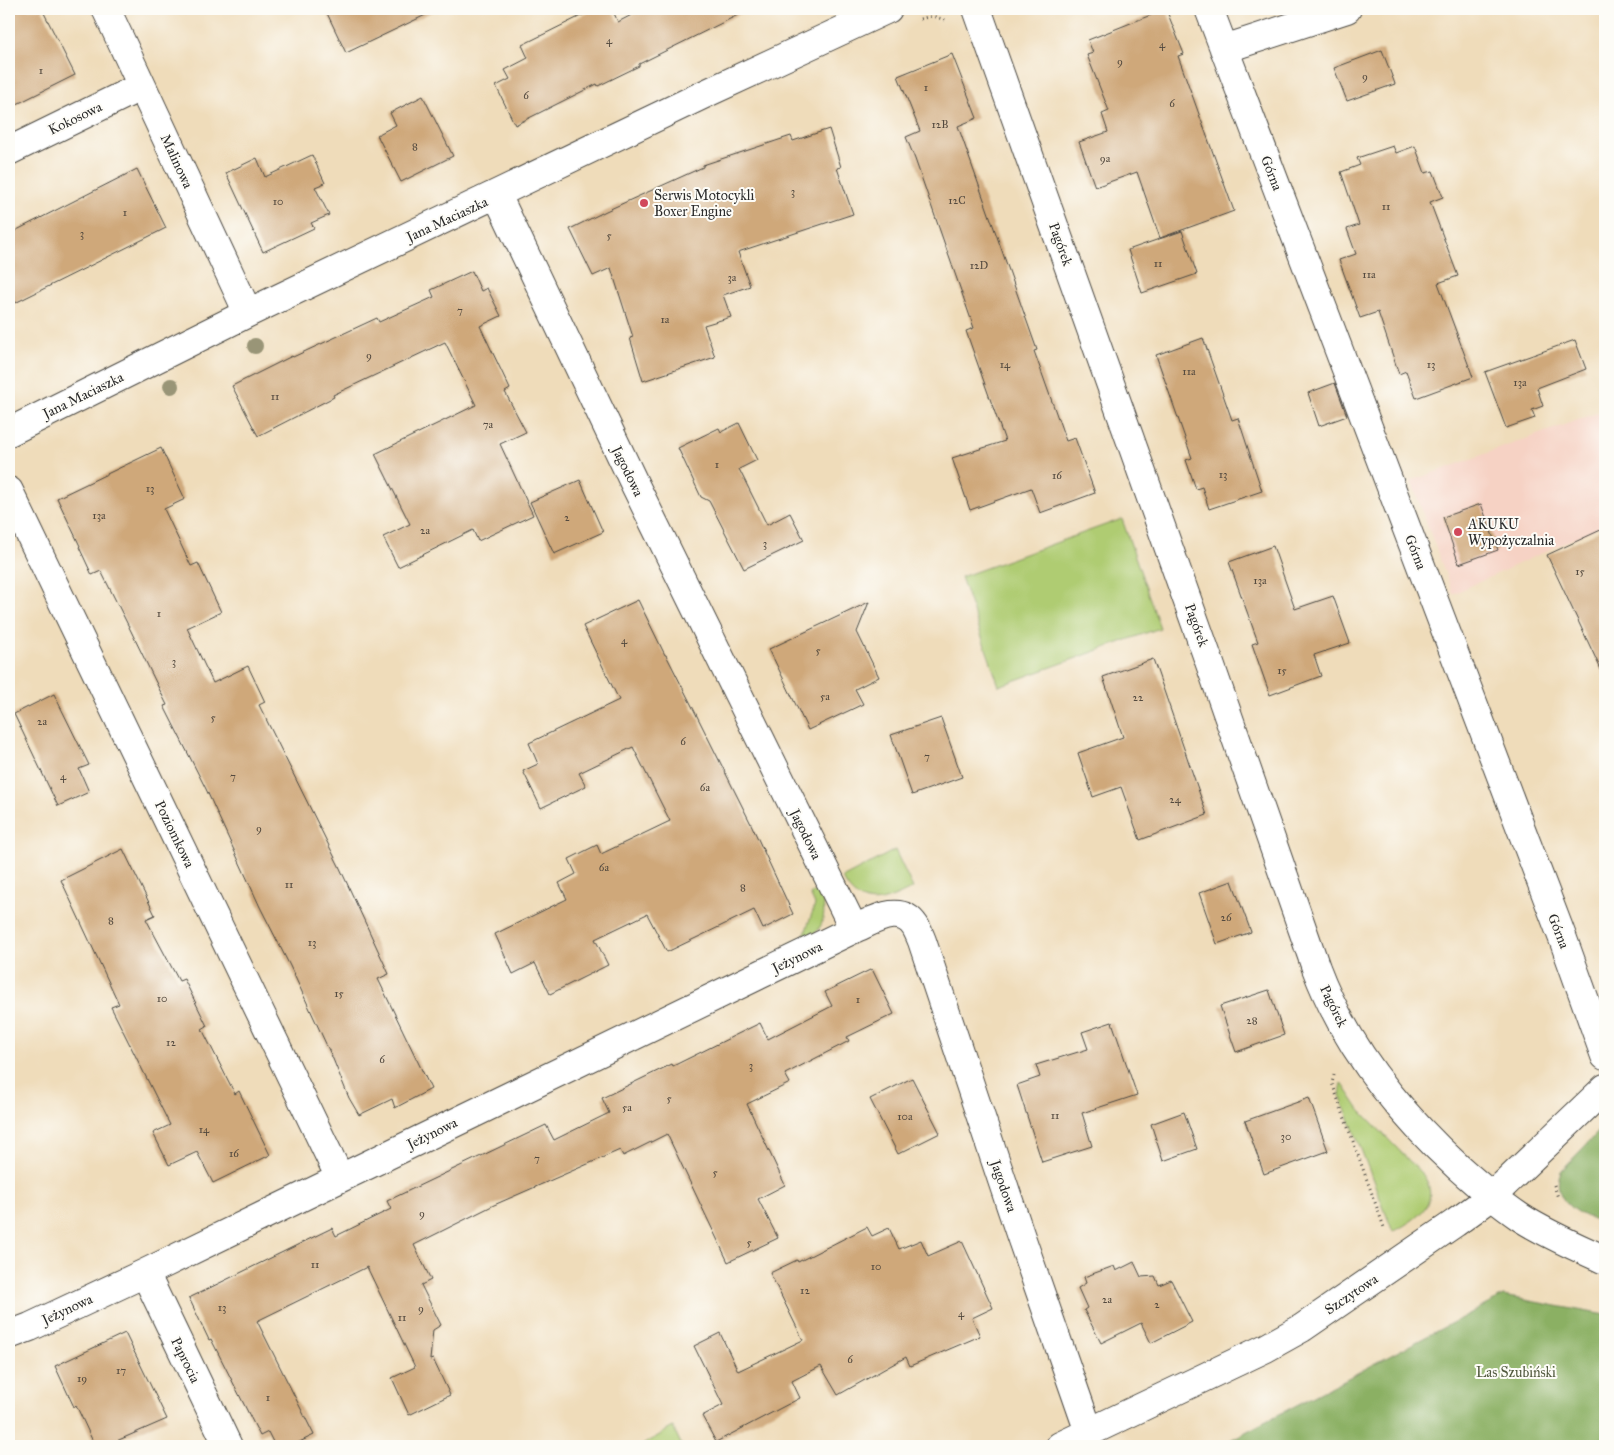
<svg xmlns="http://www.w3.org/2000/svg" width="1614" height="1455" viewBox="0 0 1614 1455" font-family="'IM FELL Great Primer',serif">
<style>
.built{fill:#f6d2c4}
.green{fill:#afcc72;stroke:#6d7c4e}
.forest{fill:#8bb064;stroke:#5b6e48}
.building{fill:#cfa87a}
.lines{fill:none;stroke-linecap:round;stroke-linejoin:round}
.minor-casing{stroke:#484640;stroke-width:30}
.path{stroke:#484640;stroke-width:3;stroke-dasharray:1 4;stroke-linecap:butt}
.minor{stroke:#fff;stroke-width:28}
.tree{fill:#999577}
.poi-dot{fill:#d1495b;stroke:#fdfcf7;stroke-width:2}
.labels{text-anchor:middle;stroke-width:4;stroke-linejoin:round;paint-order:stroke}
.number-label{font-size:11px;fill:#544a3f}
.street-label{font-size:14px;fill:#2b2b2b;stroke:#fdfcf7}
.poi-label{font-size:14px;fill:#2b2b2b;stroke:#fdfcf7;text-anchor:start}
.park-label{font-size:14px;fill:#535b40;stroke:#fdfcf7}
</style>
<rect width="100%" height="100%" fill="#fdfcf7"/>
<filter id="ink" filterUnits="userSpaceOnUse"><feTurbulence type="fractalNoise" baseFrequency=".02" numOctaves="2"/><feDisplacementMap in="SourceGraphic" scale="10" xChannelSelector="R" yChannelSelector="G"/><feConvolveMatrix kernelMatrix="1 2 1 2 8 2 1 2 1" color-interpolation-filters="sRGB"/></filter>
<filter id="wash" filterUnits="userSpaceOnUse"><feTurbulence type="fractalNoise" baseFrequency=".0096" numOctaves="4" result="noise"/><feDisplacementMap in="SourceGraphic" scale="20" xChannelSelector="R" yChannelSelector="G"/><feGaussianBlur stdDeviation="1.12" result="paint"/><feColorMatrix in="noise" values="0 0 0 0 0 0 0 0 0 0 0 0 0 0 0 0 0 1.4 0 .05"/><feComposite in="paint" operator="in"/></filter>
<g filter="url(#wash)">
<rect width="100%" height="100%" fill="#efdcba"/>
<!-- built -->
<path class="built" d="M 1605,410 L 1605,524 L 1453,594 L 1411,481 Z"/>
<!-- green -->
<path class="green" d="M 1122,519 L 1160,628 L 999,686 L 961,577 Z
M 895,850 L 913,888 C 883,903 861,913 842,878 Z
M 818,890 C 826,904 827,924 813,935 C 806,939 798,943 791,947 L 787,945 L 804,936 L 815,905 L 810,894 Z
M 1342,1083 L 1360,1110 L 1424,1176 C 1442,1205 1414,1220 1393,1232 L 1340,1095 Z
M 673,1427 L 682,1446 L 641,1446 Z"/>
<!-- forest -->
<path class="forest" d="M 1605,1125 L 1605,1222 C 1580,1218 1549,1200 1561,1171 Z
M 1503,1296 L 1605,1315 L 1605,1446 L 1219,1446 Z"/>
<g id="blocks">
<!-- building -->
<path class="building" d="M 9,9 L 42,9 L 75,75 L 9,108 Z
M 325,9 L 438,9 L 346,53 Z
M 595,9 L 612,9 L 618,22 L 643,9 L 750,9 L 639,64 L 639,66 L 598,86 L 597,84 L 515,125 L 496,86 L 510,79 L 505,70 L 528,58 L 522,45 Z
M 1166,9 L 1184,54 L 1178,56 L 1234,211 L 1160,238 L 1137,172 L 1095,187 L 1079,142 L 1108,132 L 1102,114 L 1109,111 L 1087,55 L 1093,53 L 1088,40 Z
M 1382,50 L 1395,84 L 1347,101 L 1334,68 Z
M 952,54 L 977,118 L 958,126 L 1037,350 L 1034,351 L 1066,441 L 1075,438 L 1095,493 L 1040,513 L 1031,488 L 970,510 L 952,458 L 1005,441 L 966,331 L 974,328 L 915,159 L 906,137 L 920,131 L 898,76 Z
M 423,96 L 453,156 L 401,182 L 377,135 L 396,125 L 390,113 Z
M 829,129 L 841,167 L 837,168 L 853,214 L 738,252 L 750,286 L 723,295 L 731,317 L 704,325 L 715,357 L 643,381 L 630,338 L 633,337 L 611,268 L 593,276 L 570,229 L 606,211 L 703,167 L 703,165 L 791,136 L 793,141 Z
M 1393,146 L 1396,153 L 1415,146 L 1425,173 L 1433,171 L 1443,197 L 1430,202 L 1458,276 L 1438,283 L 1473,377 L 1416,398 L 1406,371 L 1399,374 L 1378,312 L 1360,318 L 1339,260 L 1356,254 L 1347,229 L 1359,225 L 1341,172 L 1360,165 L 1357,158 Z
M 312,155 L 325,183 L 315,187 L 329,215 L 311,223 L 314,228 L 263,252 L 226,173 L 257,158 L 265,177 Z
M 137,169 L 166,228 L 9,306 L 9,234 Z
M 1182,231 L 1197,274 L 1142,293 L 1128,250 Z
M 472,271 L 481,291 L 487,288 L 501,316 L 480,326 L 510,389 L 505,392 L 526,432 L 500,444 L 533,515 L 478,541 L 473,530 L 398,567 L 383,537 L 410,524 L 375,454 L 476,405 L 445,342 L 333,395 L 334,397 L 258,436 L 232,386 L 292,356 L 293,357 L 377,318 L 379,322 L 434,297 L 431,290 Z
M 1203,338 L 1232,420 L 1238,418 L 1262,491 L 1209,509 L 1202,487 L 1196,489 L 1186,460 L 1192,458 L 1156,355 Z
M 1575,340 L 1586,369 L 1537,388 L 1543,406 L 1532,410 L 1535,418 L 1506,428 L 1485,372 Z
M 1335,383 L 1347,416 L 1319,426 L 1308,393 Z
M 739,423 L 757,460 L 739,469 L 767,525 L 790,513 L 804,540 L 744,569 L 709,501 L 701,497 L 678,448 L 719,428 L 721,432 Z
M 161,448 L 185,499 L 164,509 L 191,566 L 198,563 L 221,612 L 187,628 L 213,683 L 248,666 L 265,702 L 259,705 L 339,866 L 389,974 L 378,979 L 431,1089 L 395,1108 L 392,1099 L 359,1115 L 349,1098 L 333,1059 L 290,966 L 260,907 L 206,789 L 164,706 L 167,705 L 128,625 L 101,571 L 92,575 L 79,547 L 80,546 L 57,498 Z
M 580,480 L 603,532 L 554,554 L 530,502 Z
M 1481,504 L 1498,550 L 1459,564 L 1443,517 Z
M 1605,528 L 1605,678 L 1547,555 Z
M 1273,546 L 1295,609 L 1333,596 L 1350,643 L 1314,655 L 1321,676 L 1270,695 L 1252,644 L 1258,642 L 1229,562 Z
M 638,600 L 665,655 L 666,655 L 693,708 L 751,824 L 793,914 L 763,929 L 754,910 L 667,952 L 647,914 L 595,939 L 608,965 L 550,994 L 535,963 L 513,974 L 495,934 L 567,899 L 559,883 L 576,874 L 569,859 L 597,845 L 601,854 L 670,821 L 633,747 L 579,773 L 586,786 L 541,808 L 523,771 L 538,764 L 529,743 L 619,700 L 583,626 Z
M 869,602 L 857,632 L 879,677 L 855,689 L 863,704 L 808,730 L 769,649 Z
M 1153,659 L 1207,815 L 1140,840 L 1121,787 L 1093,797 L 1078,753 L 1123,737 L 1103,677 Z
M 54,694 L 89,765 L 79,769 L 89,792 L 58,806 L 14,714 Z
M 941,718 L 962,777 L 912,795 L 891,735 Z
M 123,849 L 155,915 L 146,919 L 179,981 L 184,979 L 207,1026 L 202,1029 L 235,1094 L 239,1091 L 270,1155 L 213,1183 L 197,1152 L 169,1165 L 153,1133 L 170,1125 L 111,1007 L 119,1004 L 61,880 Z
M 1232,881 L 1251,932 L 1217,944 L 1199,893 Z
M 872,969 L 894,1014 L 847,1037 L 849,1041 L 785,1074 L 790,1083 L 747,1104 L 785,1185 L 758,1199 L 778,1238 L 728,1262 L 667,1134 L 623,1156 L 620,1150 L 494,1205 L 414,1245 L 431,1280 L 421,1285 L 441,1325 L 433,1330 L 430,1360 L 433,1359 L 450,1395 L 409,1415 L 392,1378 L 415,1367 L 367,1267 L 257,1321 L 314,1435 L 291,1446 L 275,1446 L 268,1432 L 260,1436 L 211,1339 L 209,1340 L 189,1298 L 332,1228 L 336,1236 L 391,1209 L 387,1201 L 546,1125 L 554,1140 L 609,1113 L 602,1098 L 672,1064 L 673,1066 L 760,1023 L 768,1039 L 832,1006 L 825,992 Z
M 1269,990 L 1284,1035 L 1236,1052 L 1220,1006 Z
M 1112,1022 L 1137,1095 L 1082,1113 L 1092,1146 L 1042,1162 L 1017,1085 L 1040,1077 L 1036,1065 L 1088,1049 L 1082,1032 Z
M 912,1078 L 940,1133 L 898,1154 L 870,1099 Z
M 1309,1098 L 1328,1151 L 1264,1174 L 1245,1121 Z
M 1184,1112 L 1197,1149 L 1163,1161 L 1151,1124 Z
M 867,1227 L 872,1236 L 889,1228 L 899,1249 L 921,1240 L 928,1256 L 962,1241 L 993,1308 L 972,1318 L 980,1336 L 910,1366 L 906,1357 L 838,1395 L 821,1366 L 792,1381 L 800,1398 L 716,1442 L 702,1416 L 723,1405 L 694,1346 L 720,1333 L 738,1371 L 803,1340 L 770,1273 L 797,1260 L 798,1262 Z
M 1134,1262 L 1141,1277 L 1155,1276 L 1159,1285 L 1171,1280 L 1192,1322 L 1151,1343 L 1141,1323 L 1101,1343 L 1084,1310 L 1087,1308 L 1078,1288 L 1086,1283 L 1084,1277 L 1114,1266 L 1116,1271 Z
M 125,1333 L 167,1419 L 105,1446 L 95,1446 L 76,1405 L 74,1407 L 55,1366 Z"/>
</g>
</g>
<g filter="url(#ink)">
<use href="#blocks" fill-opacity="0" stroke="#484640" stroke-width="1"/>
<g class="lines">
<defs>
<path id="minor" d="M 106,9 L 248,313
M 977,9 L 1210,664 L 1316,968 C 1345,1045 1397,1111 1458,1167 C 1478,1185 1498,1202 1520,1217 C 1546,1234 1577,1247 1605,1260
M 1209,9 L 1563,939 L 1605,1056
M 1224,49 L 1347,9
M 9,151 L 142,86
M 497,195 L 636,487 L 854,929 C 873,921 900,903 915,926 C 918,931 920,936 922,941 L 1020,1234 L 1089,1432
M 9,432 L 248,313 L 709,92 L 888,9
M 9,491 L 340,1178
M 145,1273 L 228,1446
M 9,1335 L 30,1327 L 145,1273 L 854,929
M 1060,1446 L 1266,1348 L 1302,1328 L 1455,1223 L 1491,1197 L 1605,1088"/>
</defs>
<!-- minor casing -->
<use href="#minor" class="minor-casing"/>
<!-- path -->
<path class="path" d="M 920,19 L 932,16 L 946,20
M 1334,1075 L 1332,1083 L 1385,1230
M 1554,1185 L 1558,1198"/>
<!-- minor -->
<use href="#minor" class="minor"/>
</g>
<!-- trees -->
<g class="tree">
<circle cx="255" cy="346" r="8"/>
<circle cx="171" cy="386" r="8"/>
</g>
</g>
<!-- markers -->
<g class="poi-dot">
<circle cx="644" cy="203" r="5"/>
<circle cx="1458" cy="532" r="5"/>
</g>
<g class="labels">
<!-- number labels -->
<g class="number-label">
<text x="609" y="44">4</text>
<text x="1162" y="48">4</text>
<text x="1120" y="65">9</text>
<text x="41" y="74">1</text>
<text x="1365" y="80">9</text>
<text x="926" y="91">1</text>
<text x="526" y="99">6</text>
<text x="1172" y="107">6</text>
<text x="940" y="128">12B</text>
<text x="415" y="150">8</text>
<text x="1105" y="162">9a</text>
<text x="793" y="195">3</text>
<text x="957" y="204">12C</text>
<text x="278" y="205">10</text>
<text x="1386" y="210">11</text>
<text x="125" y="216">1</text>
<text x="82" y="237">3</text>
<text x="609" y="239">5</text>
<text x="1158" y="267">11</text>
<text x="979" y="269">12D</text>
<text x="1369" y="278">11a</text>
<text x="732" y="281">3a</text>
<text x="460" y="314">7</text>
<text x="665" y="323">1a</text>
<text x="369" y="359">9</text>
<text x="1005" y="368">14</text>
<text x="1431" y="368">13</text>
<text x="1189" y="375">11a</text>
<text x="1520" y="386">13a</text>
<text x="275" y="400">11</text>
<text x="488" y="428">7a</text>
<text x="717" y="468">1</text>
<text x="1223" y="478">13</text>
<text x="1057" y="479">16</text>
<text x="150" y="492">13</text>
<text x="99" y="519">13a</text>
<text x="567" y="521">2</text>
<text x="425" y="534">2a</text>
<text x="765" y="547">3</text>
<text x="1580" y="575">15</text>
<text x="1260" y="584">13a</text>
<text x="159" y="617">1</text>
<text x="624" y="644">4</text>
<text x="818" y="654">5</text>
<text x="174" y="665">3</text>
<text x="1282" y="674">15</text>
<text x="825" y="700">5a</text>
<text x="1138" y="701">22</text>
<text x="213" y="721">5</text>
<text x="42" y="725">2a</text>
<text x="683" y="745">6</text>
<text x="927" y="760">7</text>
<text x="63" y="780">4</text>
<text x="233" y="780">7</text>
<text x="705" y="791">6a</text>
<text x="1175" y="803">24</text>
<text x="259" y="832">9</text>
<text x="604" y="871">6a</text>
<text x="289" y="888">11</text>
<text x="743" y="891">8</text>
<text x="1226" y="921">26</text>
<text x="111" y="924">8</text>
<text x="312" y="946">13</text>
<text x="339" y="997">15</text>
<text x="162" y="1002">10</text>
<text x="858" y="1003">1</text>
<text x="1252" y="1024">28</text>
<text x="171" y="1046">12</text>
<text x="382" y="1063">6</text>
<text x="751" y="1069">3</text>
<text x="669" y="1102">5</text>
<text x="627" y="1111">5a</text>
<text x="1055" y="1119">11</text>
<text x="905" y="1120">10a</text>
<text x="204" y="1133">14</text>
<text x="1286" y="1140">30</text>
<text x="234" y="1157">16</text>
<text x="537" y="1162">7</text>
<text x="715" y="1176">5</text>
<text x="422" y="1217">9</text>
<text x="749" y="1246">5</text>
<text x="315" y="1268">11</text>
<text x="876" y="1270">10</text>
<text x="805" y="1294">12</text>
<text x="1107" y="1303">2a</text>
<text x="1157" y="1308">2</text>
<text x="222" y="1311">13</text>
<text x="421" y="1312">9</text>
<text x="961" y="1317">4</text>
<text x="402" y="1321">11</text>
<text x="850" y="1363">6</text>
<text x="121" y="1374">17</text>
<text x="82" y="1382">19</text>
<text x="268" y="1401">1</text>
</g>
<!-- street labels -->
<g class="street-label">
<text transform="translate(75 118) rotate(-26)" y="5">Kokosowa</text>
<text transform="translate(177 161) rotate(65)" y="5">Malinowa</text>
<text transform="translate(1272 173) rotate(69)" y="5">Górna</text>
<text transform="translate(447 219) rotate(-25)" y="5">Jana Maciaszka</text>
<text transform="translate(1061 244) rotate(70)" y="5">Pagórek</text>
<text transform="translate(83 395) rotate(-26)" y="5">Jana Maciaszka</text>
<text transform="translate(628 471) rotate(64)" y="5">Jagodowa</text>
<text transform="translate(1416 552) rotate(69)" y="5">Górna</text>
<text transform="translate(1197 625) rotate(70)" y="5">Pagórek</text>
<text transform="translate(175 834) rotate(64)" y="5">Poziomkowa</text>
<text transform="translate(806 834) rotate(64)" y="5">Jagodowa</text>
<text transform="translate(1559 931) rotate(69)" y="5">Górna</text>
<text transform="translate(797 957) rotate(-26)" y="5">Jeżynowa</text>
<text transform="translate(1334 1006) rotate(64)" y="5">Pagórek</text>
<text transform="translate(432 1133) rotate(-26)" y="5">Jeżynowa</text>
<text transform="translate(1004 1186) rotate(71)" y="5">Jagodowa</text>
<text transform="translate(1351 1294) rotate(-34)" y="5">Szczytowa</text>
<text transform="translate(67 1309) rotate(-25)" y="5">Jeżynowa</text>
<text transform="translate(186 1360) rotate(64)" y="5">Paprocia</text>
</g>
<!-- poi labels -->
<g class="poi-label">
<text x="654" y="200">Serwis Motocykli<tspan x="654" dy="16">Boxer Engine</tspan></text>
<text x="1468" y="529">AKUKU<tspan x="1468" dy="16">Wypożyczalnia</tspan></text>
</g>
<!-- park labels -->
<g class="park-label">
<text x="1516" y="1377">Las Szubiński</text>
</g>
</g>
<!-- margin -->
<rect width="1614" height="1455" fill="none" stroke="#fdfcf7" stroke-width="30"/>
</svg>
